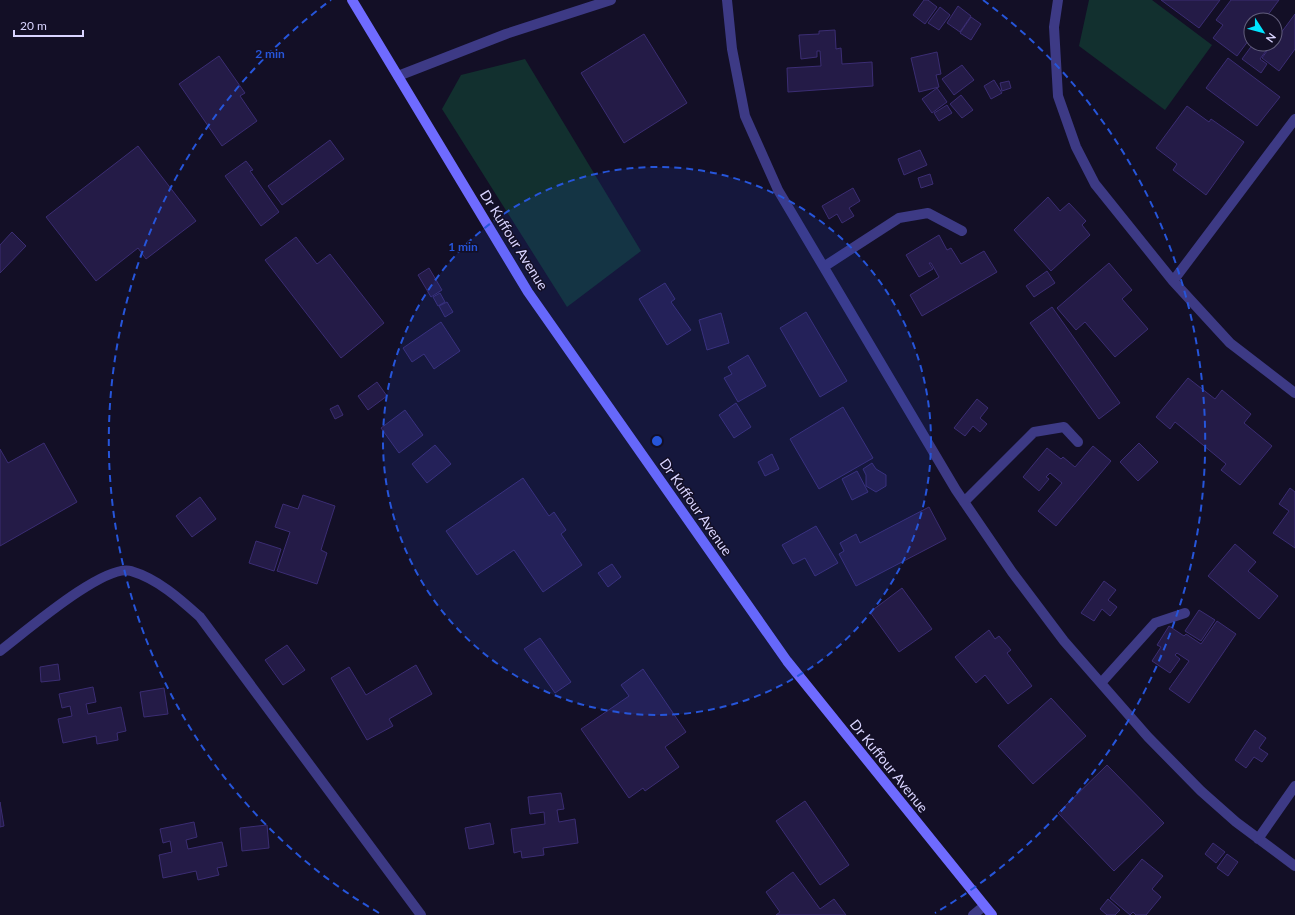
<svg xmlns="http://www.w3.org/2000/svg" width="1295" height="915" viewBox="0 0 1295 915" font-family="Lato,sans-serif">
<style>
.green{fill:#12302f}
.building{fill:#241b47;stroke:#3b2d73}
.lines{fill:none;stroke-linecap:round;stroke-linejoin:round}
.minor{stroke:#3d3a85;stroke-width:10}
.secondary{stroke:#6f6bff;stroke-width:10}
.ring{fill:none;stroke:#2655da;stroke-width:2;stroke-dasharray:7 5}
.labels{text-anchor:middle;stroke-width:3;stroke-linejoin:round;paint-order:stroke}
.street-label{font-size:14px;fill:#d9d4ff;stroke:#130f26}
.centre{fill:#2655da;stroke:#130f26;stroke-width:2}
.ring-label{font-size:12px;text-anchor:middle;font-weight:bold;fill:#2655da;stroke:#130f26;stroke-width:3;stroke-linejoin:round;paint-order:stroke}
</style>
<rect width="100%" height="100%" fill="#130f26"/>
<!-- green -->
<path class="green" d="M 1089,0 L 1152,0 L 1212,45 L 1165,110 L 1079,46 Z
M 525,59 L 641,251 L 567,307 L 442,109 L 461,75 Z"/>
<!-- building -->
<path class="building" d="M 924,0 L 928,0 L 937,7 L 925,24 L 913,15 Z
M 1161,0 L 1220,0 L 1199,28 Z
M 1231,0 L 1279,0 L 1264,20 L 1251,20 L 1251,37 L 1237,56 L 1213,38 L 1223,25 L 1216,20 Z
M 958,6 L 971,16 L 960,32 L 947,23 Z
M 940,7 L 950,15 L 939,30 L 928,23 Z
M 1295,14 L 1295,49 L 1279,71 L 1262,58 L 1272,44 L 1275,44 L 1275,41 Z
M 971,17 L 981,24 L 971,40 L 960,33 Z
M 1275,25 L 1281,30 L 1275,38 Z
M 835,30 L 836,49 L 841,48 L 842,64 L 872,62 L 873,86 L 788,92 L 787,68 L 821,66 L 820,51 L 817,51 L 817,57 L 801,59 L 799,35 L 819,34 L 819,31 Z
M 644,34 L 687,103 L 624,143 L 581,73 Z
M 1253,44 L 1271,44 L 1260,59 L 1267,64 L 1261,73 L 1242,59 Z
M 937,52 L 941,74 L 936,75 L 939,87 L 919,92 L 911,58 Z
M 219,56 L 245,93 L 240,96 L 257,121 L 222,146 L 179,84 Z
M 1228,58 L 1280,97 L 1257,126 L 1206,88 Z
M 962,65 L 974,80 L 954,95 L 942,79 Z
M 994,80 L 1002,93 L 991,99 L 984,86 Z
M 1009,81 L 1011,88 L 1002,91 L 1000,83 Z
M 937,88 L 947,102 L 932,113 L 922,99 Z
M 961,95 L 973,110 L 962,118 L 950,104 Z
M 947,105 L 952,113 L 939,121 L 934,113 Z
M 1187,106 L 1209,122 L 1211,119 L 1244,142 L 1206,195 L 1173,170 L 1177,164 L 1156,148 Z
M 330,140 L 344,159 L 282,205 L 268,186 Z
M 138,146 L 196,221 L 146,259 L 138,248 L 96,281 L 46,217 Z
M 920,150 L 927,165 L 904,175 L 898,159 Z
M 246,161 L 253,170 L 250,171 L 279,212 L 261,226 L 225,176 Z
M 930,174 L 933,184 L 921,188 L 918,178 Z
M 853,188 L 860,201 L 849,208 L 854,216 L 842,223 L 837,214 L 829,219 L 822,206 Z
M 1048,197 L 1060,211 L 1069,203 L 1086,221 L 1082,225 L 1090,235 L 1051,271 L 1014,230 Z
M 12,232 L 26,246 L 0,273 L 0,245 Z
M 939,235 L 947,250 L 951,248 L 961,264 L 984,251 L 997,272 L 922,316 L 910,295 L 939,277 L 931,263 L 929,263 L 933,269 L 919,277 L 906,255 Z
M 296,237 L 317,264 L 330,254 L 384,323 L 341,358 L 265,260 Z
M 1109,263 L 1132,290 L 1122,299 L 1148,329 L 1115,357 L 1085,322 L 1076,330 L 1057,308 Z
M 429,268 L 442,290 L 431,297 L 418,275 Z
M 1047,271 L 1055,283 L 1034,297 L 1026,286 Z
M 665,283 L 675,299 L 671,302 L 691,330 L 667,345 L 639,299 Z
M 440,293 L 445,302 L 438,306 L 433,297 Z
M 447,302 L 453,312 L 445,317 L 439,306 Z
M 1052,307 L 1120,403 L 1099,419 L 1030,323 Z
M 806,312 L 847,381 L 820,397 L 780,328 Z
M 721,313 L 729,343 L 707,350 L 699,320 Z
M 441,322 L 460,351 L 434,369 L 424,354 L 412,362 L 403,348 Z
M 748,355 L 766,386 L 738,402 L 724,378 L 732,374 L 728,367 Z
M 1188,378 L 1215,399 L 1222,390 L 1251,414 L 1244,423 L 1272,446 L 1240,485 L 1221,470 L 1226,464 L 1175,422 L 1170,429 L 1156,417 Z
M 377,382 L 387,396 L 368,410 L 358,396 Z
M 977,399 L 988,408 L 980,418 L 987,424 L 980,432 L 973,426 L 965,436 L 954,428 Z
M 736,403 L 751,427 L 734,438 L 719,415 Z
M 338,405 L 343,415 L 335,419 L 330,409 Z
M 843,407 L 873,458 L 819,489 L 790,439 Z
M 405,410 L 423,435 L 399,453 L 381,428 Z
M 44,443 L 77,502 L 0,546 L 0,449 L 8,463 Z
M 1139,443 L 1158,462 L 1138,481 L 1120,462 Z
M 435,445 L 451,464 L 427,483 L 412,464 Z
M 1093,446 L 1111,461 L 1056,526 L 1038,511 L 1062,483 L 1050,473 L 1046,477 L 1049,479 L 1039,491 L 1023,477 L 1047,448 L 1061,459 L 1063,457 L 1075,467 Z
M 772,454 L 779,469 L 765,476 L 758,462 Z
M 872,463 L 876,469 L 886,475 L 886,486 L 876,492 L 866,486 L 866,475 L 863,469 Z
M 857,471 L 868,492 L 852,500 L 842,479 Z
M 523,478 L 549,516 L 554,512 L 566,530 L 561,534 L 582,565 L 543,592 L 514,550 L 477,575 L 446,531 Z
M 1290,488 L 1295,492 L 1295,548 L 1273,533 L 1289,511 L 1279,504 Z
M 303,495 L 335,506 L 321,550 L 327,553 L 317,584 L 277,571 L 290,532 L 275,527 L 283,504 L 298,509 Z
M 200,497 L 216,519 L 192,537 L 176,516 Z
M 929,507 L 946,539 L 856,586 L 839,554 L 844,551 L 840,543 L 856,534 L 860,543 Z
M 816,526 L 838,563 L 815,576 L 805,558 L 793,564 L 782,545 Z
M 256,541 L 281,549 L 274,571 L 249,563 Z
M 1235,544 L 1256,562 L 1248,571 L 1278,596 L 1259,619 L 1208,576 Z
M 612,564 L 621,577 L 608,587 L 598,573 Z
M 1104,581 L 1116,590 L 1108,600 L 1117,607 L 1110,616 L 1102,609 L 1094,621 L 1081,613 Z
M 902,588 L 932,629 L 899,652 L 870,612 Z
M 1199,610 L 1215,620 L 1201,641 L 1185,631 Z
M 1217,621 L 1236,634 L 1189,703 L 1169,689 L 1189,661 L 1177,653 L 1175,655 L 1180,659 L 1170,673 L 1152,661 L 1161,647 L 1157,645 L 1169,626 L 1184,636 L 1186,634 L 1201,644 Z
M 989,630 L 995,639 L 999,636 L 1011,650 L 1007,653 L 1032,686 L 1008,704 L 985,675 L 976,683 L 955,657 Z
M 540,638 L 571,682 L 555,693 L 524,649 Z
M 287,645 L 305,670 L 283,685 L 265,660 Z
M 58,664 L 60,680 L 41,682 L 40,667 Z
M 416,665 L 432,694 L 389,719 L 393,726 L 367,740 L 331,678 L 349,667 L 366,695 Z
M 643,669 L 686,732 L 665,747 L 679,767 L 645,791 L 643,788 L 629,798 L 581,729 L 629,696 L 621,685 Z
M 93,687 L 96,702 L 86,704 L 88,714 L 121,707 L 126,731 L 117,733 L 118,740 L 97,744 L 96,736 L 63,743 L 58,719 L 72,716 L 70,706 L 62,708 L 59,694 Z
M 164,688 L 168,714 L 144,717 L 140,692 Z
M 1051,698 L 1086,736 L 1033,784 L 998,746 Z
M 1255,730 L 1266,738 L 1259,748 L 1268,754 L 1262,762 L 1254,757 L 1246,768 L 1235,760 Z
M 1107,765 L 1164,823 L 1114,871 L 1058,813 Z
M 561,793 L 564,809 L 557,810 L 559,822 L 575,819 L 578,843 L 543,848 L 544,855 L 522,858 L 521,851 L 514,853 L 511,829 L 545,824 L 544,812 L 530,814 L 528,797 Z
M 805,801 L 849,865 L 820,885 L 776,821 Z
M 0,802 L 4,826 L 0,827 Z
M 194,822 L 197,837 L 186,840 L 188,849 L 222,842 L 227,866 L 217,868 L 219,875 L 198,880 L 196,871 L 163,878 L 159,855 L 172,852 L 170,841 L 163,843 L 160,829 Z
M 490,823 L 494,844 L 469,849 L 465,828 Z
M 267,825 L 269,848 L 242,851 L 240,828 Z
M 1213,843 L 1225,852 L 1216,863 L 1205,854 Z
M 1227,854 L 1238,862 L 1228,876 L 1217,868 Z
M 1142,859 L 1163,876 L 1152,889 L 1161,897 L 1146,915 L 1136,915 L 1133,912 L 1130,915 L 1110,898 Z
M 793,872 L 820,909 L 834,899 L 846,915 L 776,915 L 780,912 L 766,892 Z
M 1108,899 L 1120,910 L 1115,915 L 1107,915 L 1100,909 Z"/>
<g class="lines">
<!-- minor -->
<path class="minor" d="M 727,0 L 732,49 L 745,116 L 778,190 L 956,490 L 1012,572 L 1064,641 L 1148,737 L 1201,791 L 1236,822 L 1295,866
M 1058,0 L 1054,27 L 1058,96 L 1076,147 L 1095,184 L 1173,281 L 1230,343 L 1295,393
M 398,76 L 506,34 L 611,0
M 825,266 L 899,218 L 928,213 L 962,231
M 1173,281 L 1295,119
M 964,502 L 1034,432 L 1064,427 L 1078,442
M 0,651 C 24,633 104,563 131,571 C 158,579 180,599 200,617 L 421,915
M 1101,683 L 1155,623 L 1185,613
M 1258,839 L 1295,786
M 973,915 L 984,906"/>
<!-- secondary -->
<path class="secondary" d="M 352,0 L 528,292 L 787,661 L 992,915"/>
</g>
<!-- distance rings -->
<circle cx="657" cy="441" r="274" fill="#2655da" fill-opacity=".12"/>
<g class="ring">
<circle cx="657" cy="441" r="274"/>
<path d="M379 913A548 548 0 0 1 331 0M983 0A548 548 0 0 1 935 913"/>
</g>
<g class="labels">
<!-- street labels -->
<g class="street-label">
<text transform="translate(514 240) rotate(58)" y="5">Dr Kuffour Avenue</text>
<text transform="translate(696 507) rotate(55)" y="5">Dr Kuffour Avenue</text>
<text transform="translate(889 766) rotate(51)" y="5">Dr Kuffour Avenue</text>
</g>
</g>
<circle cx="657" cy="441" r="6" class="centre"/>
<g class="ring-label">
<text x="270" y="58">2 min</text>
<text x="463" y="251">1 min</text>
</g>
<!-- north arrow -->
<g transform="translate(1263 32) rotate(126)"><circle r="19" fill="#130f26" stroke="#625e7d"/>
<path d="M0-3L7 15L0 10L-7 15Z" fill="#00e5ff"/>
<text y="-6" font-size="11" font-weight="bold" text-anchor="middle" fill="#d9d4ff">N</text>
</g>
<!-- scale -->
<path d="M14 30v6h69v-6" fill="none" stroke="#d9d4ff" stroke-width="2"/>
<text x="20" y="30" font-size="12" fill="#d9d4ff" stroke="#130f26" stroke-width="3" paint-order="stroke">20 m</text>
</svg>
